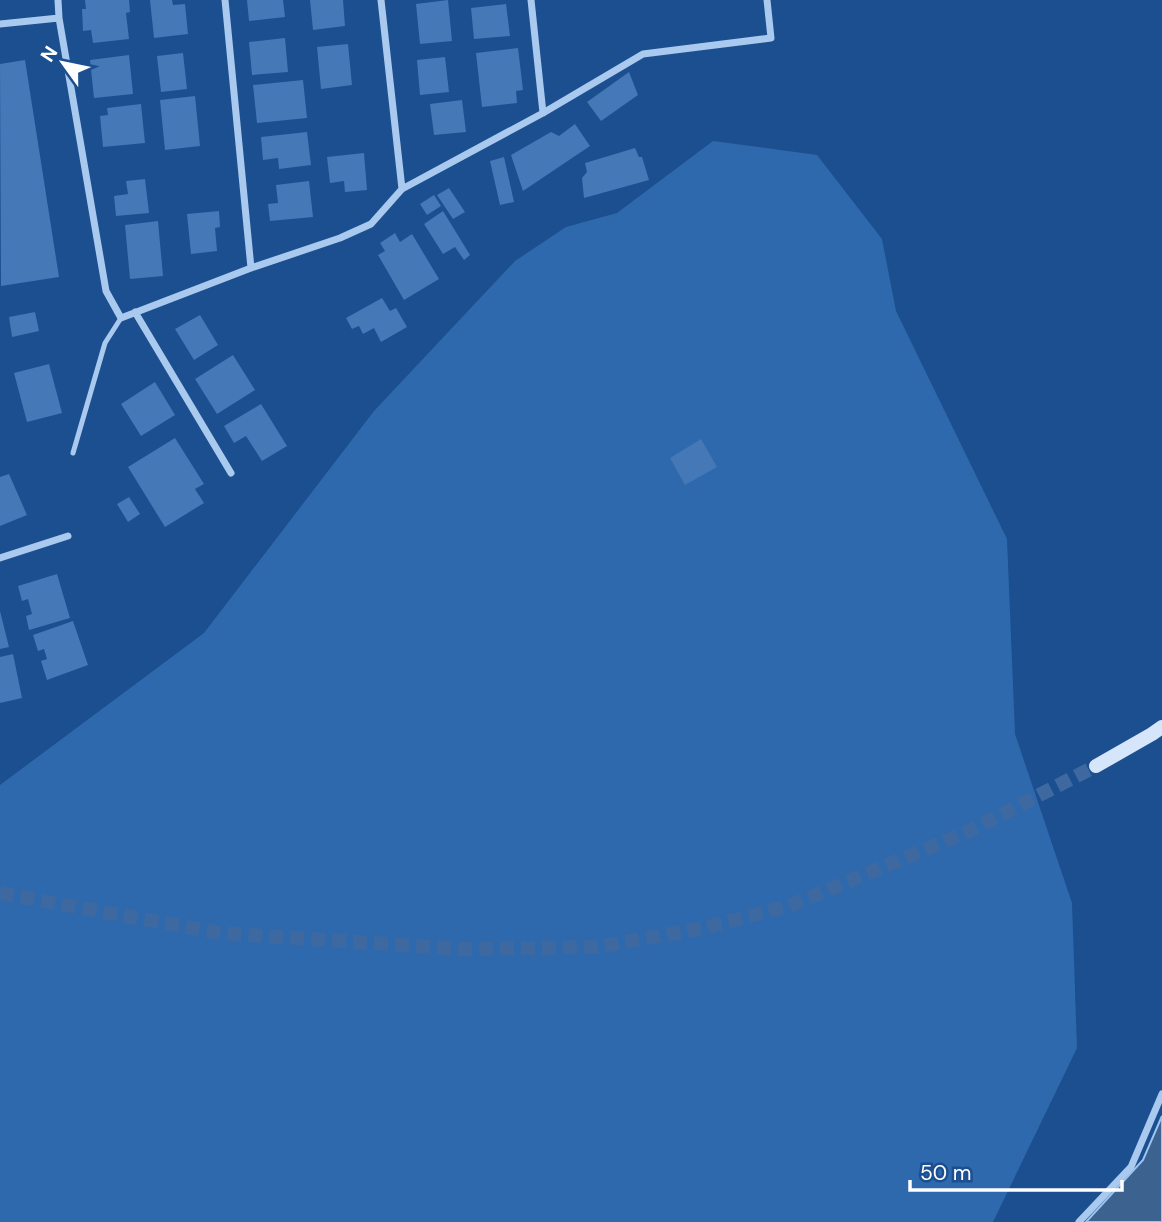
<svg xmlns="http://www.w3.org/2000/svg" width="1162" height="1222" viewBox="0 0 1162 1222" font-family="'DM Sans',sans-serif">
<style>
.green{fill:#2e69ad}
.water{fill:#3c6290;stroke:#9cc4f0;stroke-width:2}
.building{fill:#4478b7}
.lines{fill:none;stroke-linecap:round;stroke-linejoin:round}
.secondary-tunnel{stroke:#3d69a0;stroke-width:14;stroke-dasharray:14 7;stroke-linecap:butt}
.lane{stroke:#a9c9ee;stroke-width:5}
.street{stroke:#a9c9ee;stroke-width:7}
.secondary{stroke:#d6e6fa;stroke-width:14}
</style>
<rect width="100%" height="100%" fill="#1b4f8f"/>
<!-- green -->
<path class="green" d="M 713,141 L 817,155 L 882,239 L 896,311 L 1007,539 L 1015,734 L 1072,903 L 1077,1048 L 993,1222 L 0,1222 L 0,785 L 204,633 L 374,411 L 515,261 L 566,227 L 617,213 Z"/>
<!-- water -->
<path class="water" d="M 1162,1116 L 1162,1222 L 1086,1222 L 1143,1160 Z"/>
<!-- building -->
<path class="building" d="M 85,0 L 129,0 L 130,12 L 126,13 L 129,39 L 93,43 L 91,30 L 83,31 L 82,9 L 86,9 Z
M 150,0 L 172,0 L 173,5 L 185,4 L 188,34 L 154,38 Z
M 247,0 L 283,0 L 285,17 L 249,21 Z
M 310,0 L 343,0 L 345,26 L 313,30 Z
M 448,0 L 452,41 L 420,44 L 416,4 Z
M 506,4 L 510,36 L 474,39 L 471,8 Z
M 285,38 L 288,72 L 252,75 L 249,42 Z
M 348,44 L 352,85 L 321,89 L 317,47 Z
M 518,48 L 523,90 L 516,91 L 517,103 L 482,107 L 476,53 Z
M 183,53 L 187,89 L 161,92 L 157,56 Z
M 129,55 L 133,94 L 94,98 L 90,60 Z
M 445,57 L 449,92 L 420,95 L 417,60 Z
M 25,60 L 59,277 L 1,286 L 0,64 Z
M 629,72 L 638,95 L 601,121 L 587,102 Z
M 303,80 L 307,118 L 257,123 L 253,85 Z
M 195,96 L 200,146 L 165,150 L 160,100 Z
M 462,100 L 466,132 L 434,135 L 430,104 Z
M 141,104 L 145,143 L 103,147 L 100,116 L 108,115 L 107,108 Z
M 575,124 L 590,146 L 523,191 L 511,155 L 551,132 L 559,136 Z
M 307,132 L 311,165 L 279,169 L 278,158 L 263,160 L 261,137 Z
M 635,148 L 639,157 L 642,157 L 649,180 L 584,198 L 582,178 L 587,172 L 585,163 Z
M 364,153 L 367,190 L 345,192 L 344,181 L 330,183 L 327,157 Z
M 504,157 L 514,202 L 500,205 L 490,161 Z
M 145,179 L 149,213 L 116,216 L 114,196 L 128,194 L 126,181 Z
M 309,181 L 313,217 L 270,221 L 268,204 L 278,203 L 276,185 Z
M 449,188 L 465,212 L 453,219 L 437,195 Z
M 434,195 L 441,206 L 427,215 L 420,204 Z
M 219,211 L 220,227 L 215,228 L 217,251 L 191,254 L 187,214 Z
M 443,211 L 470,255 L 464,260 L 455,247 L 443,254 L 424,224 Z
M 158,221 L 163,276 L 130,279 L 125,225 Z
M 395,233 L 400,242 L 412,234 L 439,279 L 404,300 L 378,255 L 385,251 L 380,243 Z
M 382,298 L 390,311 L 396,308 L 407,327 L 381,342 L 374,328 L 363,334 L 359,326 L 352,329 L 346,318 Z
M 35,312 L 39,331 L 12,337 L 9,317 Z
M 200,315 L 218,345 L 194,360 L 175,329 Z
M 233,355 L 255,390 L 217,414 L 195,379 Z
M 49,364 L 62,413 L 27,422 L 14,373 Z
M 155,382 L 175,415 L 141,436 L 121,404 Z
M 261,404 L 287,446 L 262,461 L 246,436 L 234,443 L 224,426 Z
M 175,438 L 204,484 L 195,489 L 204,503 L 165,527 L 128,467 Z
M 701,439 L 717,467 L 685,485 L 670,458 Z
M 9,474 L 27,515 L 0,526 L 0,477 Z
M 129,497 L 140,514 L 128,522 L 117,504 Z
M 57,574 L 70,618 L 29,630 L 26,616 L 32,614 L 28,599 L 22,601 L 18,586 Z
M 0,611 L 9,647 L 0,649 Z
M 73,621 L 88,665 L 47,680 L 41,661 L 47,659 L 44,649 L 38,651 L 33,635 Z
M 13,654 L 22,698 L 0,703 L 0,657 Z"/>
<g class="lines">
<!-- secondary-tunnel -->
<path class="secondary-tunnel" d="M 0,893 L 220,933 L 464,949 L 597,947 L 703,928 L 789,906 L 967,832 L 1096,766"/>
<!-- lane -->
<path class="lane" d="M 73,453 L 105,343 L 121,318"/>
<!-- street -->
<path class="street" d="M 58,0 L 59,18 L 106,291 L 121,318 L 251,268 L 340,238 L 371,224 L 402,189 L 543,113 L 643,54 L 771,38 L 767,0
M 225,0 L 251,268
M 381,0 L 402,189
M 531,0 L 543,113
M 0,24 L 59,18
M 135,312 L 231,473
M 0,558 L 68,536
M 1079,1222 L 1131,1167 L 1162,1094"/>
<!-- secondary -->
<path class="secondary" d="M 1096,766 L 1152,734 L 1162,727"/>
</g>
<!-- north arrow -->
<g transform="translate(63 63) rotate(303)" stroke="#1b4f8f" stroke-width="5" paint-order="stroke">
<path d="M0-5L12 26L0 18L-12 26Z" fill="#ffffff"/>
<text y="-10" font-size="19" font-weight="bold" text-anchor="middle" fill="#ffffff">N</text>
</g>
<!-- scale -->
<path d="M910 1180v10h212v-10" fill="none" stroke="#ffffff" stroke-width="3.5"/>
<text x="920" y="1180" font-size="21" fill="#ffffff" stroke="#1b4f8f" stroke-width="5" paint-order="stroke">50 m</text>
</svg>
